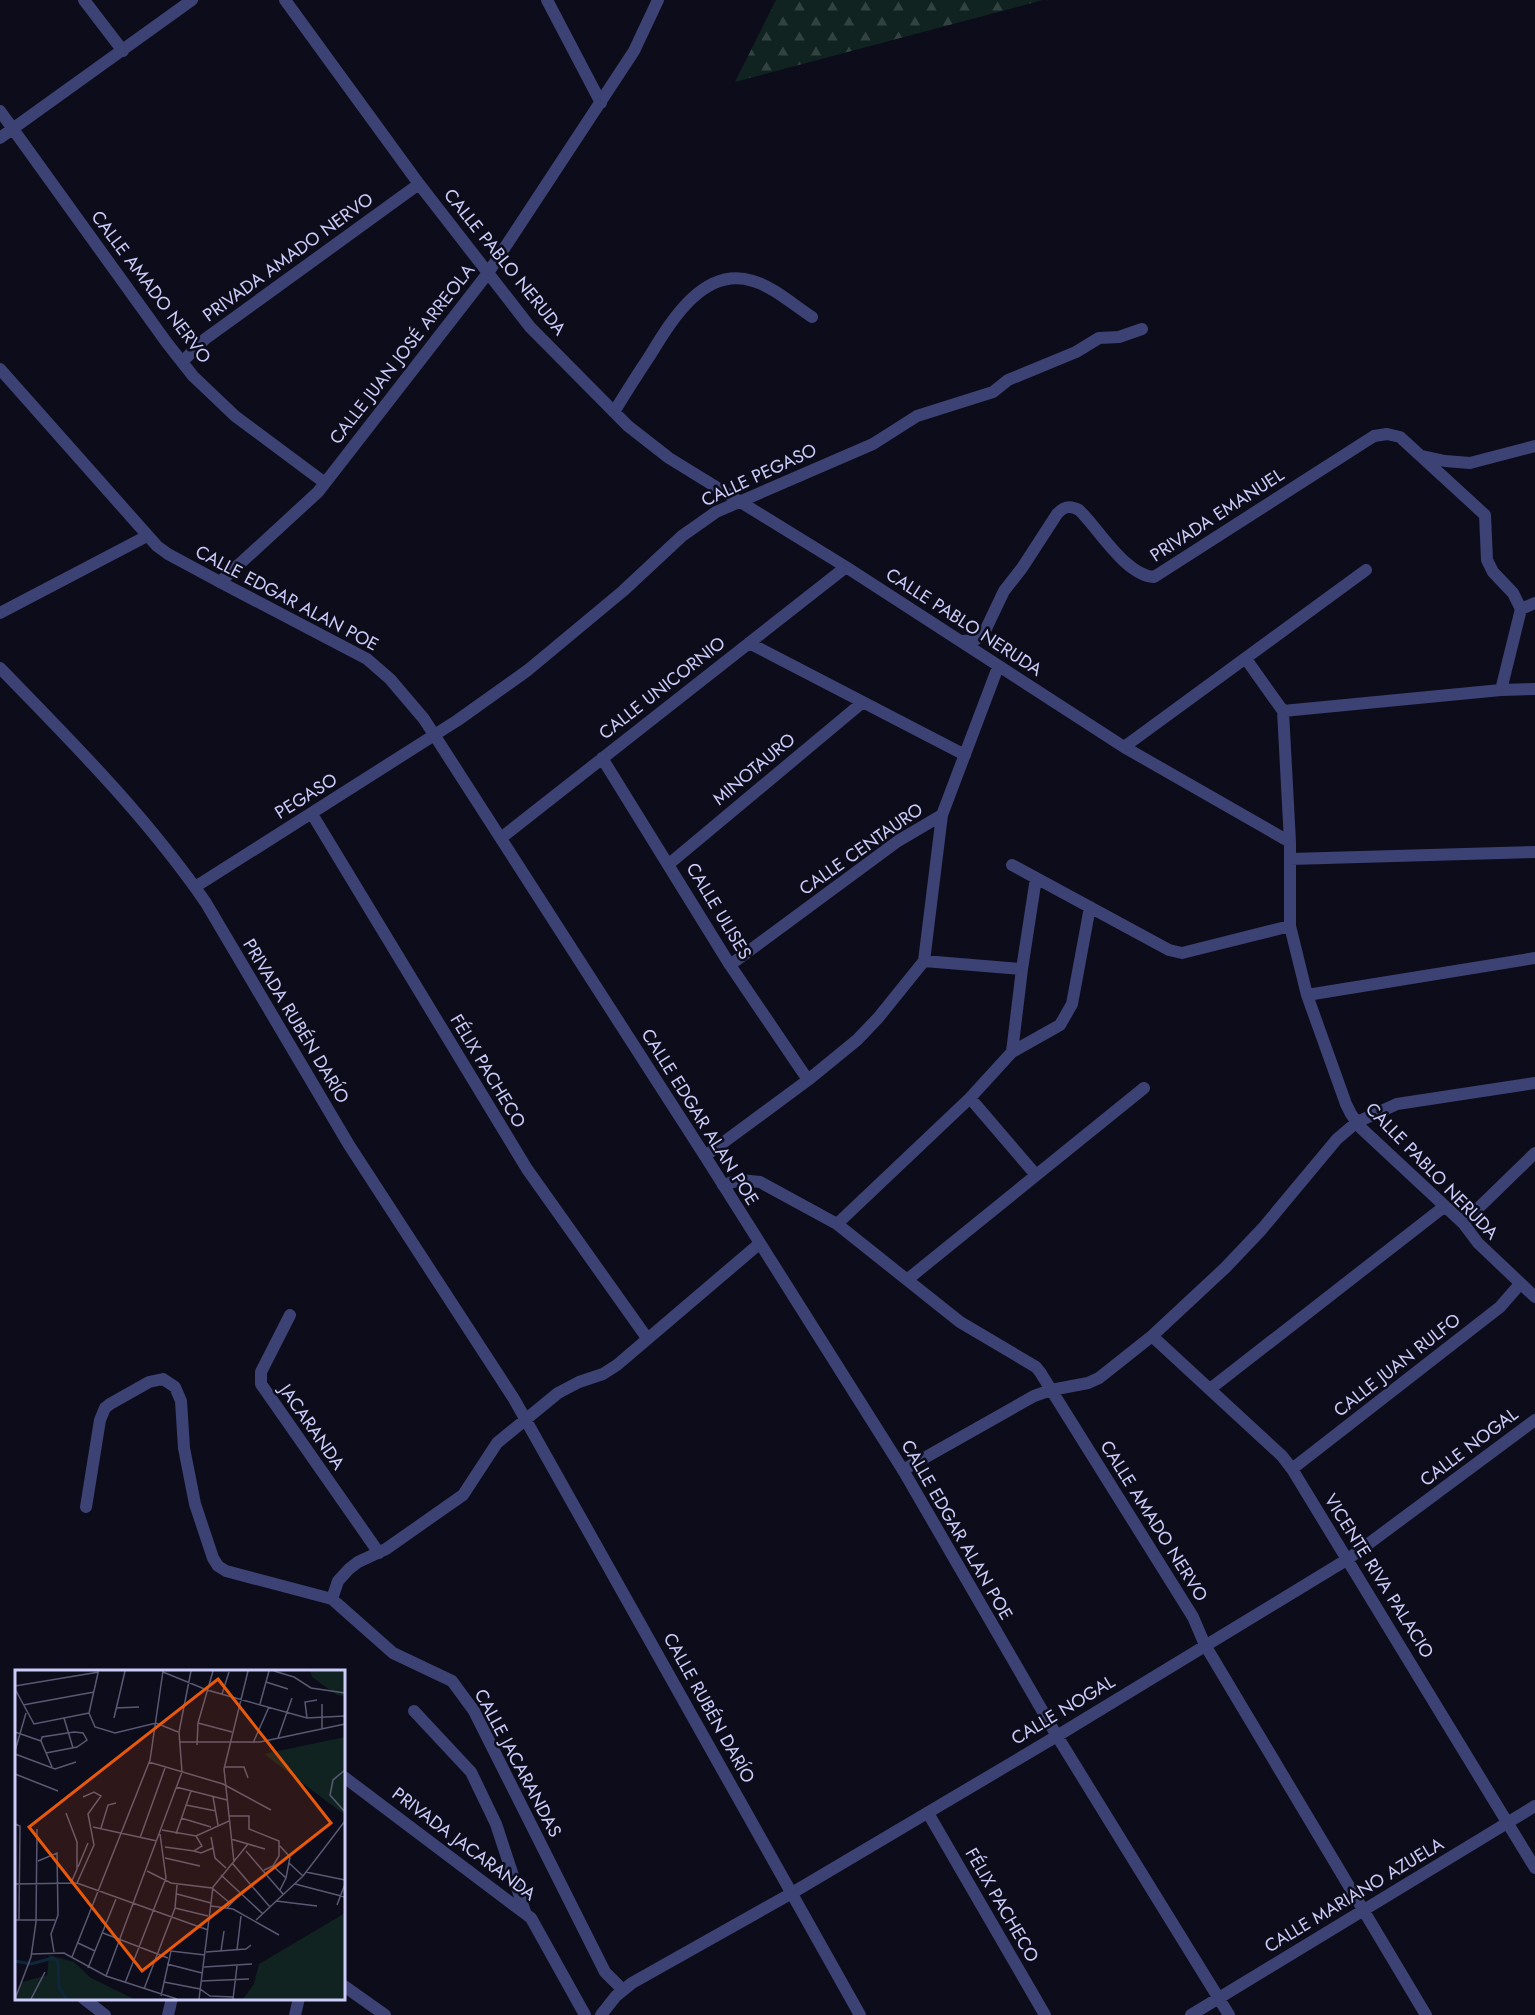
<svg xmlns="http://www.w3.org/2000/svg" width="1535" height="2015" viewBox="0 0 1535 2015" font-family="Jost,sans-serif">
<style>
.forest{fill:url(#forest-firs)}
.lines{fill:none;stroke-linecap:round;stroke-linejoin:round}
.minor{stroke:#3c4274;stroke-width:12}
.tertiary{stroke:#3c4274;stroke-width:12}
.labels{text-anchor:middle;stroke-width:5;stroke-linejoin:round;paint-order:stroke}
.street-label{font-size:18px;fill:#cbccfa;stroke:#0d0c1a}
.inset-river{fill:none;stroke:#0f273b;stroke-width:3}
.inset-road{fill:none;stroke:#595974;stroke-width:1.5}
.view{fill:#e8590c;fill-opacity:0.15;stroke:#e8590c;stroke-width:3}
.inset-edge{fill:none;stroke:#cbccfa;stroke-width:3}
</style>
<defs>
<pattern id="forest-firs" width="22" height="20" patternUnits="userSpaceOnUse" patternTransform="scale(1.5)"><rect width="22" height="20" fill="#102320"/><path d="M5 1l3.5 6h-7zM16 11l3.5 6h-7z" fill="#314241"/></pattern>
</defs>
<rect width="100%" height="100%" fill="#0d0c1a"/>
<!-- forest -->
<path class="forest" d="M 776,0 L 1043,0 L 735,82 Z"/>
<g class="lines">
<!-- minor -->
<path class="minor" d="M 84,0 L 123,51
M 285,0 L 419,184 L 530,327 L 628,426 L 669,458 L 846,567 L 1124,747 L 1290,842
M 547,0 L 601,103
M 0,111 L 167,343 L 193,376 L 235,416 L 325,483
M 0,138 L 192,0
M 182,362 L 205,339 L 419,184
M 614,412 C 625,394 637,375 649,357 C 670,323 703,265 753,281 C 772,286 795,306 812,317
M 1422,456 L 1445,461 L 1470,463 L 1535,446
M 220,582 L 318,492 L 488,273 L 634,51 L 658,0
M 1521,609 L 1535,603
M 0,613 L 147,536
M 962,641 L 975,640 L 984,633 L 1004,591 L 1022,568 L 1057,514 C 1064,506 1070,505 1079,510 C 1099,529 1125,575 1154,577 L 1374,436 L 1387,434 L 1400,437 L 1485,515 L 1487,560 L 1493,572 L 1513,593 L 1521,609 L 1501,690
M 749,643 L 965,755
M 1246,659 L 1283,711 L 1290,842 L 1290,926 L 1307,995 L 1346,1104 L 1351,1114 L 1361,1128 L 1463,1223 L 1478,1243 L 1535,1297
M 0,668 C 74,744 146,816 206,903 L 349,1145 L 514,1399 L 860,2015
M 1283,711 L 1501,690 L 1535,689
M 1124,747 L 1366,570
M 602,758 L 730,965 L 808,1080
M 312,814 L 527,1169 L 647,1338
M 501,838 L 846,567
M 1290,859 L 1535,852
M 669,864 L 863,702
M 1012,865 L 1169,950 L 1182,953 L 1290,926
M 195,887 L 458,720 L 528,670 L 623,591 L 682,536 L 716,512 L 873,444 L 917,416 L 993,392 L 1008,380 L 1076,352 L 1099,338 L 1119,337 L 1142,329
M 730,965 L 898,841 L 942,815
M 1022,969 L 1036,878
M 1307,995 L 1535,958
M 1012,1052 L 1060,1025 L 1072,1004 L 1090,907
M 970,1098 L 1036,1175
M 705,1156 L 808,1080 L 857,1040 L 878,1018 L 924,961 L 942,815 L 998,667
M 723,1185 L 740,1180 L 760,1182 L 837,1224 L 960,1322 L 1036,1367 L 1040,1372 L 1193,1617 L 1205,1645 L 1426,2015
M 1463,1223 L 1535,1153
M 837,1224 L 970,1098 L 1012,1052 L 1022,969 L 924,961
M 908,1279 L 1144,1088
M 290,1315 L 261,1372 L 261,1384 L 379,1553
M 1152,1336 L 1282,1456 L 1292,1469 L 1535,1868
M 1210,1389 L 1445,1206
M 1292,1469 L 1500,1307 L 1520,1284
M 903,1470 L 1034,1396 L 1051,1390 L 1088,1383 L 1099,1378 L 1152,1336 L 1226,1267 L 1262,1229 L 1337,1139 L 1357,1122 L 1397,1104 L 1535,1083
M 86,1507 L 100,1420 L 105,1408 L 110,1404 L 149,1382 L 163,1379 L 175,1387 L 181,1401 L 184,1448 L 195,1504 L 213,1558 L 218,1566 L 226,1571 L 332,1599 L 393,1653 L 452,1681 L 474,1711 L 605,1972 L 623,1990
M 332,1599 L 338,1581 L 349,1569 L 358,1562 L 386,1549 L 463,1495 L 497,1443 L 558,1393 L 579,1382 L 603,1374 L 617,1365 L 759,1244
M 414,1711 L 471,1772 L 496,1824 L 525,1912
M 344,1777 L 531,1918 L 585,2015
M 928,1813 L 1045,2015
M 344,1986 L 385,2015
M 83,1998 L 105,2015
M 168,2015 L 172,1998
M 295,2015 L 299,1998
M 1191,2015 L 1535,1806
M 1229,2015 L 1057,1736 L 1348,1559 L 1535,1420"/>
<!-- tertiary -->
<path class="tertiary" d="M 0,369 L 157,546 L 168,554 L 220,582 L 367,659 L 390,679 L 424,719 L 705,1156 L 903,1470 L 1057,1736 L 792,1893 L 632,1983 L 616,1996 L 601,2015"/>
</g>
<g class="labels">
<!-- street labels -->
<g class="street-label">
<text transform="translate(288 257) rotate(-36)" y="6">PRIVADA AMADO NERVO</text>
<text transform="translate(505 262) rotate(51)" y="6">CALLE PABLO NERUDA</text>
<text transform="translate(151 287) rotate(53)" y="6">CALLE AMADO NERVO</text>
<text transform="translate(402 354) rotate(-52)" y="6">CALLE JUAN JOSÉ ARREOLA</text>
<text transform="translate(759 475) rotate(-25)" y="6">CALLE PEGASO</text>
<text transform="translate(1217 515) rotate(-33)" y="6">PRIVADA EMANUEL</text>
<text transform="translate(287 598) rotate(28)" y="6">CALLE EDGAR ALAN POE</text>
<text transform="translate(964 622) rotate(33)" y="6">CALLE PABLO NERUDA</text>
<text transform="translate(662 688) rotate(-38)" y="6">CALLE UNICORNIO</text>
<text transform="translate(754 769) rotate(-40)" y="6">MINOTAURO</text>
<text transform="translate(306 796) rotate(-32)" y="6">PEGASO</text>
<text transform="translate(861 849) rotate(-35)" y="6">CALLE CENTAURO</text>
<text transform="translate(719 911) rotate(59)" y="6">CALLE ULISES</text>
<text transform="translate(296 1021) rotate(59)" y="6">PRIVADA RUBÉN DARÍO</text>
<text transform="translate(488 1071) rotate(59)" y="6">FÉLIX PACHECO</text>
<text transform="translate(700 1117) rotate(58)" y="6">CALLE EDGAR ALAN POE</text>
<text transform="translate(1432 1171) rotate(46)" y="6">CALLE PABLO NERUDA</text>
<text transform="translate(1397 1365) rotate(-38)" y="6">CALLE JUAN RULFO</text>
<text transform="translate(312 1427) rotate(55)" y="6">JACARANDA</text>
<text transform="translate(1469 1447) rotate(-37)" y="6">CALLE NOGAL</text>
<text transform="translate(1154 1521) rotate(58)" y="6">CALLE AMADO NERVO</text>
<text transform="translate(957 1530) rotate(60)" y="6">CALLE EDGAR ALAN POE</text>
<text transform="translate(1379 1576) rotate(58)" y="6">VICENTE RIVA PALACIO</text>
<text transform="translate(709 1708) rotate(61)" y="6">CALLE RUBÉN DARÍO</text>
<text transform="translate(1063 1710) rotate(-31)" y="6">CALLE NOGAL</text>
<text transform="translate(518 1763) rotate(62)" y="6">CALLE JACARANDAS</text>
<text transform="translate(464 1844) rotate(37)" y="6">PRIVADA JACARANDA</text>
<text transform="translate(1354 1895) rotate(-31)" y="6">CALLE MARIANO AZUELA</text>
<text transform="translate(1002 1905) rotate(60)" y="6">FÉLIX PACHECO</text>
</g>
</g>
<!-- overview -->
<g transform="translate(15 1670)">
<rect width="330" height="330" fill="#0d0c1a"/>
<path d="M 295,1 L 330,1 L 330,26 L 322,25 L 297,7 ZM 330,67 L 330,145 L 249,84 ZM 34,285 L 59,292 L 82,314 L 116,329 L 30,329 Z" fill="#102320"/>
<path d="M 330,243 L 330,329 L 228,329 L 239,314 L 244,294 ZM 63,297 L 72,306 L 119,329 L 1,329 L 7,312 Z" fill="#102320"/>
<path class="inset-river" d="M 0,291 L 16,294 L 38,288 L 43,292 L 44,317 L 51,329"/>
<path class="inset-road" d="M 259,1 L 279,7 L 296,18 L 330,23M 148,2 L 192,20 L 292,48 L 330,46M 251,12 L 273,19M 0,16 L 84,2M 0,19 L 19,54 L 74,43M 207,24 L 214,2M 245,34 L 254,1M 8,35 L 79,22M 101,38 L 124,37M 74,43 L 80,57 L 100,63 L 141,53 L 163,62M 74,43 L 83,3M 49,48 L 58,78M 99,48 L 110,1M 292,48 L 290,32 L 302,30M 183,53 L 217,62M 307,58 L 307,34M 0,62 L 26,71M 263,68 L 277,28M 26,71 L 27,67 L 59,62 L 68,63 L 72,70 L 62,77 L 31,83M 26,71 L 37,97M 165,72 L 245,72 L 330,54M 238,73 L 254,37M 182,75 L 183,53 L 198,1M 0,81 L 11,43M 0,84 L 40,99 L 61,92M 134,92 L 208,114 L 256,140M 210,97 L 229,97 L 233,108M 330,100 L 318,110 L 315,125 L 330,142M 0,104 L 43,121M 161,117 L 212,130M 198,127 L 203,155M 171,135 L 201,141M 51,143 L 62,172 L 62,199 L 56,213M 214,146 L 234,146 L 234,159 L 264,171 L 264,186 L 258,196 L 249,200M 166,148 L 196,157M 0,154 L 5,156 L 4,250M 78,157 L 142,171M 86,158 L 93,135 L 101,133M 147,160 L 181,166 L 214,151M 161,164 L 176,121M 196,167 L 200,188 L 211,198M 125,168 L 150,98M 216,169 L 250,179M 265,176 L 275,187 L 271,208M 150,177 L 179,181 L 187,176 L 181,166M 179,181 L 186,183 L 198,178M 231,181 L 268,224M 150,188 L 185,196M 23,191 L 42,183 L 43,245 L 36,264 L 39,282M 219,192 L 209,99 L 233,1M 217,193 L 255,237M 274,193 L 288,206M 258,196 L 271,208 L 265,220M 63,197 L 73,173M 132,201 L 156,213 L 197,218 L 215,233M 291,202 L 330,210M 206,205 L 248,244M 62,213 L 79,175 L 73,144 L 86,126 L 79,122 L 68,127M 0,214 L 62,213 L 193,260M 280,214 L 330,227M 162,224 L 196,233M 261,231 L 302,236M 322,235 L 330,214M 196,236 L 218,239 L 264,265M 160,238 L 193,246M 212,238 L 226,223M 0,250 L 40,250M 241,250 L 288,206 L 330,151M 88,263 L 153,288M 63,273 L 80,281M 222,280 L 226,246M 206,281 L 209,261M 191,282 L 231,279 L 236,275M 17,284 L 49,283 L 91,306 L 162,329M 57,287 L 135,90 L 148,1M 152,294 L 187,303M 189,297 L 237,294M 73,298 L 101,229M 91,306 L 167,102 L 164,62 L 176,1M 186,311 L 234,309M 149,312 L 185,319 L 195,326 L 218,327M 110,313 L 151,208 L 145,164M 129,319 L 160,238 L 162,215M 146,326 L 156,281 L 190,285M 0,329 L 16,287 L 21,252 L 22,159M 16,329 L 30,302M 184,329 L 198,217 L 233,174M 218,329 L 222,296"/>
<path class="view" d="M 203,9 L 316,153 L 127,301 L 14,157 Z"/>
<rect width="330" height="330" class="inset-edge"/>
</g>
</svg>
